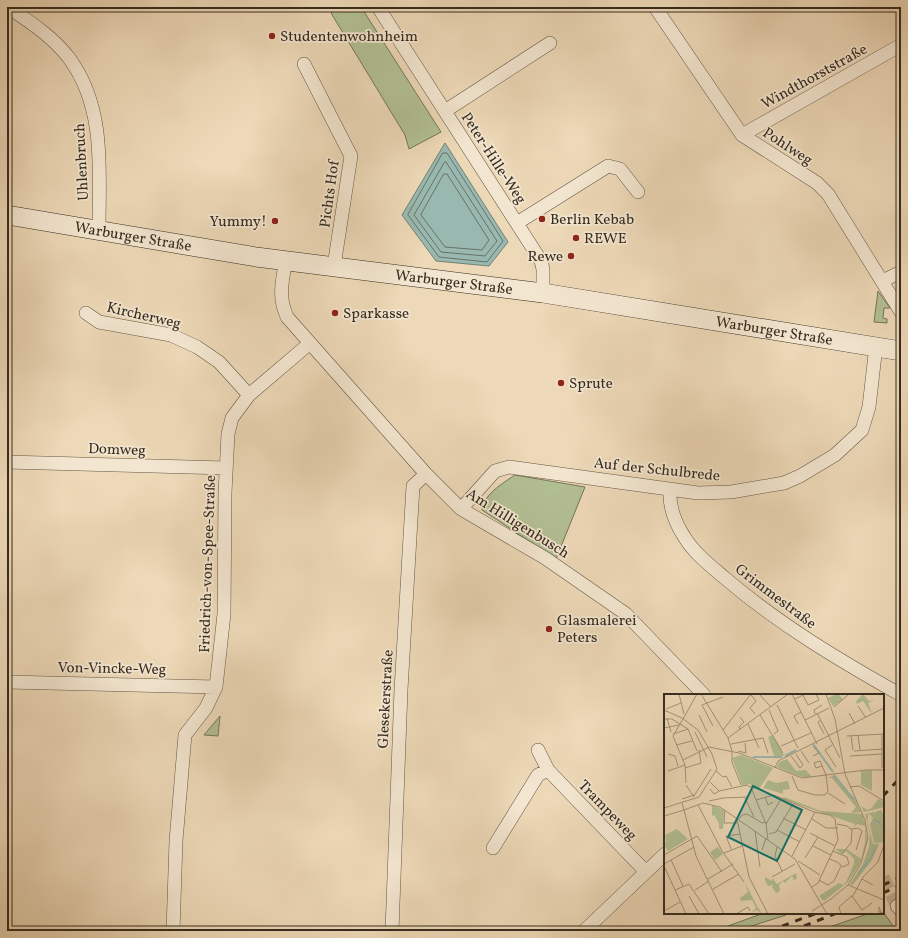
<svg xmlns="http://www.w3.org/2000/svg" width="908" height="938" viewBox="0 0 908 938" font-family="Vollkorn,serif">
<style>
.green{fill:#b2c094;stroke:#74765a}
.water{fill:#99b9b0;stroke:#718176}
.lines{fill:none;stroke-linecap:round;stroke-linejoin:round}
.shore{stroke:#687268;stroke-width:1}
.street-tunnel{stroke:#c8b699;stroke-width:13;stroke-dasharray:13 6;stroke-linecap:butt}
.street-casing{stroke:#645745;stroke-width:14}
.secondary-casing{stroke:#362c1f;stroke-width:20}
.street{stroke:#f3e6d0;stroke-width:13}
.secondary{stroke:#f3e6d0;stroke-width:19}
.rail{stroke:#362c1f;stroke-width:3;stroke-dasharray:7 7;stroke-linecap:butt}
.poi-dot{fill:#8f2418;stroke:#f3e6d0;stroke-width:1.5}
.labels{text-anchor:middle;stroke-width:3.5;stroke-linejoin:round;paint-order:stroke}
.poi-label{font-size:15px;fill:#362c1f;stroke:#f3e6d0;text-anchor:start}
.street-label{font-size:15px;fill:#362c1f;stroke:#f3e6d0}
.inset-river{fill:none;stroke:#99b9b0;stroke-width:2}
.inset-road{fill:none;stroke:#a4937a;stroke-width:1}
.view{fill:#0f766e;fill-opacity:0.15;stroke:#0f766e;stroke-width:2}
.inset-edge{fill:none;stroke:#362c1f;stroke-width:2}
</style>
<rect width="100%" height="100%" fill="#edd8b7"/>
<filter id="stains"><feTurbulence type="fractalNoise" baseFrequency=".005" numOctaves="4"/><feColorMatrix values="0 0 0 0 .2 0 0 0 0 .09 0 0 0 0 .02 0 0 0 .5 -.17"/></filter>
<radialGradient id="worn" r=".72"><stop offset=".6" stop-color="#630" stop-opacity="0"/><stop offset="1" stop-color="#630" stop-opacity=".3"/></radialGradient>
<!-- green -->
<path class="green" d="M 341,7 L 361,7 L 441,132 L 409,149 L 405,135 L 331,13 Z
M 878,291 L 890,308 L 884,308 L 883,318 L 887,319 L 887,323 L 874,322 Z
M 515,475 L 585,487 L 556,559 L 482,510 C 484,494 503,483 515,475 Z
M 220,716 L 218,736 L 204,735 Z
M 883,912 L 897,931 L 818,931 L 870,913 Z
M 764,913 L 787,913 L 786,915 L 736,931 L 714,931 Z"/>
<!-- water -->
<path class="water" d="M 445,143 L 508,242 L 489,266 L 436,261 L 402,215 Z"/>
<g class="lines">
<!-- shore -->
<path class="shore" d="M 443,153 L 447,153 L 503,241 L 487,262 L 439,257 L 408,215 Z
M 446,162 L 497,241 L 485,256 L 441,252 L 414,215 L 444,163 Z
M 444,174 L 447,174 L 489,240 L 482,250 L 445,247 L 421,215 Z"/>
<!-- street-tunnel -->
<path class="street-tunnel" d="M 883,877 L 897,906"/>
<defs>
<path id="street" d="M 8,7 C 30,22 53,37 69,58 C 106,108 99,171 99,229
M 378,7 L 541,261 L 543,269 L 543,293
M 655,7 L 742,135 L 817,183 L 828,194 L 901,312
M 304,64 L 351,156 L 334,266
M 445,111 L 550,43
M 742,135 L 901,45
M 517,223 L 608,166 L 620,169 L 638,192
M 286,260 C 282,281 278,297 287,317 L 426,474 L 461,509 L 545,558 L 626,614 L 704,695
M 882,281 L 901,272
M 86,313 L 99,322 L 171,335 L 197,347 L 219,362 L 249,395
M 7,462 L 226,468
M 670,490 C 669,507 675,523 685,538 C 695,554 712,567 726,579 C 780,625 839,660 901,695
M 461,509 L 495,471 L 509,467 L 698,493 L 731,492 L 784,483 L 800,476 L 835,455 L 862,430 L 869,407 L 876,346
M 7,682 L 216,687
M 538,750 L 548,770
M 493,848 L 538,775 L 548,770 L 646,872
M 897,906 L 901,910
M 173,931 L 176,841 L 185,735 L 206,708 L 216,687 L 224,614 L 225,493 L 228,434 L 232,418 L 249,395 L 310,343
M 392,931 L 401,690 L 413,486 L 426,474
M 584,931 L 665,854"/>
<g id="secondary">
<path id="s1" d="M 7,215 L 256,257 L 543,293 L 901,351"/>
</g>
</defs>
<!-- street casing -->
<use href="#street" class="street-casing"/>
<!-- secondary casing -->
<use href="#secondary" class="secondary-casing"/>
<!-- street -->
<use href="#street" class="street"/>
<!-- secondary -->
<use href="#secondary" class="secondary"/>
<!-- rail -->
<path class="rail" d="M 883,796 L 901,777
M 883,885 L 901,877
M 883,893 L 901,885
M 769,931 L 817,913
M 791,931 L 837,913"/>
</g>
<!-- markers -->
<g class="poi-dot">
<circle cx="272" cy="36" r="4"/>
<circle cx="542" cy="219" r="4"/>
<circle cx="275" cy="221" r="4"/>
<circle cx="576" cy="238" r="4"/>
<circle cx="571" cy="256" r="4"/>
<circle cx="335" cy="313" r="4"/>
<circle cx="561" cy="383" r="4"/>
<circle cx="549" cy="629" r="4"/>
</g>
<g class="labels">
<!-- poi labels -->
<g class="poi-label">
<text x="280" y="41">Studentenwohnheim</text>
<text x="550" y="224">Berlin Kebab</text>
<text x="267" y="226" text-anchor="end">Yummy!</text>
<text x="584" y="243">REWE</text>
<text x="563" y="261" text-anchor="end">Rewe</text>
<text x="343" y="318">Sparkasse</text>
<text x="569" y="388">Sprute</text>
<text x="557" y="625">Glasmalerei<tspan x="557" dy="17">Peters</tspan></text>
</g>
<!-- street labels -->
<g class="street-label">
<text transform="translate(814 76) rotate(-29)" y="5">Windthorststraße</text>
<text transform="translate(788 146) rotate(33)" y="5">Pohlweg</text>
<text transform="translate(494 158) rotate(57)" y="5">Peter-Hille-Weg</text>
<text transform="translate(81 162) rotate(-93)" y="5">Uhlenbruch</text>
<text transform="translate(329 194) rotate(-82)" y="5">Pichts Hof</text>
<text dy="5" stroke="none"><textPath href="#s1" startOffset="128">Warburger Straße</textPath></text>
<text dy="5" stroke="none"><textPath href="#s1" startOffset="452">Warburger Straße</textPath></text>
<text transform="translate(144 315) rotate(13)" y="5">Kircherweg</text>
<text dy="5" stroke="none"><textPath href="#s1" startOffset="776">Warburger Straße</textPath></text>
<text transform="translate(117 449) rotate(2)" y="5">Domweg</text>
<text transform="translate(657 469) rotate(6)" y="5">Auf der Schulbrede</text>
<text transform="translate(518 523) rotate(32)" y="5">Am Hilligenbusch</text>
<text transform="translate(207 564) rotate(-88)" y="5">Friedrich-von-Spee-Straße</text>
<text transform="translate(776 596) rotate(37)" y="5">Grimmestraße</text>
<text transform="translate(112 668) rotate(1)" y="5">Von-Vincke-Weg</text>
<text transform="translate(385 699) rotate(-87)" y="5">Glesekerstraße</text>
<text transform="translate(608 810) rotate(46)" y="5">Trampeweg</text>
</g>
</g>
<!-- overview -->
<g transform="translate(664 694)">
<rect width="220" height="220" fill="#edd8b7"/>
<path d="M 172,0 L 175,0 L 179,6 L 169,12 L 164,4 ZM 199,0 L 205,7 L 211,5 L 204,9 L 208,20 L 199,7 L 193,10 L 192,7 ZM 109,41 L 116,53 L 120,62 L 110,62 L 104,43 ZM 77,61 L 109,74 L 95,95 L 89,95 L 86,90 L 78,91 L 68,64 ZM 123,65 L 132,77 L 142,76 L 148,83 L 138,83 L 113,73 L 115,68 ZM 208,76 L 208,97 L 197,91 L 197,77 ZM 171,81 L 174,88 L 190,103 L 197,118 L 187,119 L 192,113 L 168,84 L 163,84 ZM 104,86 L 112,89 L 124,87 L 126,95 L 119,96 L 119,100 L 99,94 ZM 120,103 L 157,117 L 198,120 L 201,129 L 203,148 L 196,169 L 184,188 L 160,207 L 155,202 L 175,189 L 179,191 L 182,188 L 190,170 L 190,165 L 182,157 L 178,160 L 171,155 L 183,155 L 197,165 L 201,149 L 201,132 L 193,130 L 190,133 L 191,130 L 118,105 ZM 214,105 L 220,108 L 220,113 L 200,118 L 197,112 L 203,116 L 208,114 ZM 48,111 L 60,116 L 59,135 L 55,135 L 55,129 L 50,121 L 48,122 ZM 217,116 L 220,121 L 220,148 L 210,149 L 206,130 L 210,122 L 207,125 L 208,122 L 204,120 L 204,128 L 202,122 L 209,150 L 215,150 L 208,166 L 188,192 L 186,190 L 199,170 L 205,153 L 206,141 L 201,120 L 210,118 L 211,121 L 211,118 ZM 13,135 L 24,145 L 4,157 L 0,151 L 2,148 L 1,141 ZM 54,153 L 59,160 L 51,166 L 46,158 ZM 132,179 L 133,185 L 126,187 L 130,185 L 128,182 L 121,189 L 119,187 L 115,191 L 116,197 L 112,199 L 108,193 L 110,191 L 104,192 L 101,186 L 101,183 L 108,187 L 108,184 L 113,190 ZM 81,189 L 92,210 L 98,220 L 93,216 L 87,219 L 92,214 L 88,206 L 77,207 L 76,204 L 84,198 Z" fill="#b2c094"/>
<path class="inset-river" d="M 149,50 L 169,78M 121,62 L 132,56M 89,63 L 118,63M 170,81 L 190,106M 210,125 L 220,132M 207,164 L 212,153M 194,180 L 207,164"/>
<path class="inset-road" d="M 15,0 L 20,20M 37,0 L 64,44M 95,0 L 107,13M 128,0 L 153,50M 87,1 L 92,7 L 86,14 L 91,20M 131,5 L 139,1 L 144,11 L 155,6 L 152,0M 113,11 L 134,54M 194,12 L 202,24M 170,13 L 185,0M 2,15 L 17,9M 0,16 L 18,24 L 34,36 L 48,60 L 53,75 L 35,103 L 0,114M 105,16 L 114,37 L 110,40M 153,19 L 176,64M 185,19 L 191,30M 151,20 L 150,16 L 158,11M 35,21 L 43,38M 96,21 L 119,59M 76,23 L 80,28 L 75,33 L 76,36M 3,24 L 7,38M 0,25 L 8,25 L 24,35M 19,25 L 9,42 L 21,71 L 22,89M 19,25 L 33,0M 141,26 L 165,14M 157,26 L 154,28 L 160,40M 84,30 L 95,54M 134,30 L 130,22 L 137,18M 49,32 L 38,11 L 59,3M 0,34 L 15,31M 24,35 L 33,57M 59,36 L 87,0M 31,38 L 43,63M 9,40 L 24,35M 194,41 L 196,56M 183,42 L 220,40M 187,42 L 189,56M 67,50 L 99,44 L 104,59M 12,51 L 28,47M 168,51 L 161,56 L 172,73M 117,52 L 147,39M 45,53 L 75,59 L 138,84 L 202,76 L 220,76M 68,57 L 64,44 L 124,0M 74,57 L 82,59 L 81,49M 137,57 L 145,69M 190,57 L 220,55M 68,58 L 68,68 L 77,91M 4,60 L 11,62 L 14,72M 127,62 L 136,74 L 139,71 L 132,60M 149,62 L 155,59 L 149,52M 186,62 L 218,60M 19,66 L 45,53M 21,74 L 37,69 L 35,56M 111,74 L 114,67 L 220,14M 218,74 L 218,40M 4,77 L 21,71M 52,77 L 59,83 L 62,82 L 68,93M 128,82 L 134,96 L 151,101 L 161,101 L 164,97 L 162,81 L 156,67 L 150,69 L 152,74 L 158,72M 46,88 L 55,97 L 83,91 L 88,94M 22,91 L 30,103M 186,93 L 195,92 L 220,107M 46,95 L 50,100 L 55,97M 88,96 L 102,130 L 104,146M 164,99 L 181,110M 30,102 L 47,75M 101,103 L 104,111 L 109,108M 81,104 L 90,123M 18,105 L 30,101M 92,106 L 110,101 L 150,118 L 166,121 L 171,125 L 174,146 L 154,189 L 148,193M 45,107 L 59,104 L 83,103M 18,109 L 20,116 L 39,109 L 56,113 L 131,165 L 163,220M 34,111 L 58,157 L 80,188M 61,116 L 60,129 L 73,129M 0,122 L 20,116 L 32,162 L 60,220M 119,124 L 142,136M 73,125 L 85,183 L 104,220M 75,125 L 78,121 L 83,120 L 98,129 L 101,128M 148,125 L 162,134 L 174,134M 102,130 L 117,105M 173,130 L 183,132 L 188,136 L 187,149 L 178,160M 187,135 L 194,134 L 198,137 L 192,156M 113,136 L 136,148M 91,137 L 96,173M 146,139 L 171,152M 105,140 L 112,138 L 129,110M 149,152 L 167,161M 113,153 L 111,162 L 118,177M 67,155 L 62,142 L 76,140M 98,156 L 102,144M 60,159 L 78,152M 0,161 L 33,142 L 58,178M 128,162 L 151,118M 141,164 L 154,143M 165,165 L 173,168 L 179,173 L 185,170 L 183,163 L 169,157M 7,166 L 19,192M 134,167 L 156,181M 0,170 L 30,153M 0,172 L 22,220M 108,183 L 131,170M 44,185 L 69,170M 198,185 L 209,191M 155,186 L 164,191 L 170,187 L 177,172M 184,191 L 220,206M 49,195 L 75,180M 11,196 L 25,190 L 45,220M 31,196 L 45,187M 25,202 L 35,220M 188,202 L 198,216 L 208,209M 0,217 L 16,208M 148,217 L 167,205 L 184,191 L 197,169 L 204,144 L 201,126 L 181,80 L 171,25 L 162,0M 217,218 L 215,213 L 215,218 L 220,219M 72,220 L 84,213 L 86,217M 177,220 L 175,213 L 190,200 L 199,183 L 214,168 L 220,151"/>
<path class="view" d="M 89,92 L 138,116 L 113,167 L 64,143 Z"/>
<rect width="220" height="220" class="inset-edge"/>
</g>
<!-- margin -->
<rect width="908" height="938" fill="none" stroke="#edd8b7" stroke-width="24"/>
<rect x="8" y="8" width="892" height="922" fill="none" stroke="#362c1f" stroke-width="2"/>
<rect x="12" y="12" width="884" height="914" fill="none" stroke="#362c1f"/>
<rect width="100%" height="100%" filter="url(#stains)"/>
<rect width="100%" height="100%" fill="url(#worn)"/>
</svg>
